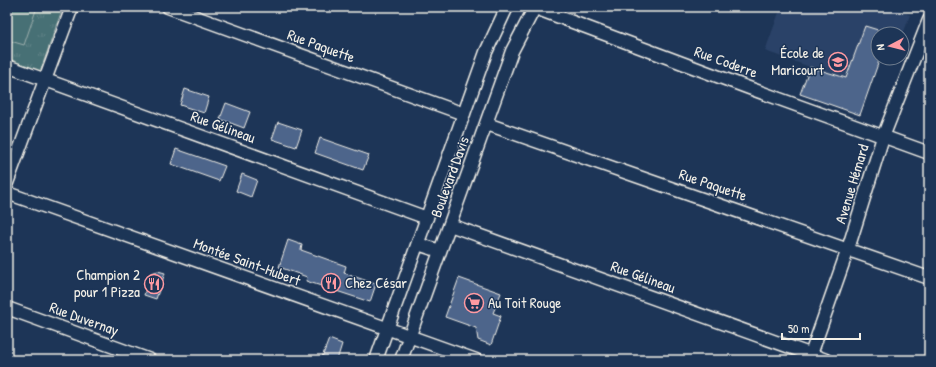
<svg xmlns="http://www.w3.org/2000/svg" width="936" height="367" viewBox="0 0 936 367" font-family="'Patrick Hand',sans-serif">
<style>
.built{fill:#2b4367}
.grass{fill:url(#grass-tufts);stroke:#9eb0ae}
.garden{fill:#476f74;stroke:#9eb0ae}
.building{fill:#4d658b;stroke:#f4f1e8}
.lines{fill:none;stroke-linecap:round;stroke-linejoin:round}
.minor-casing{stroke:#f4f1e8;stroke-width:15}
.minor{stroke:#1d3557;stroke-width:12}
.labels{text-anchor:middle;stroke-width:3;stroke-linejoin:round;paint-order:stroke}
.street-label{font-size:15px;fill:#f4f1e8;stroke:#1d3557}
.poi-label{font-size:15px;fill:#f4f1e8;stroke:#1d3557;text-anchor:end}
</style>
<defs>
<pattern id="grass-tufts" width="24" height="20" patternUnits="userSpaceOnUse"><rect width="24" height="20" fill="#476f74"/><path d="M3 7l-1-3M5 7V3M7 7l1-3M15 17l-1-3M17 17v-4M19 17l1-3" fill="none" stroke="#628488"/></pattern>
</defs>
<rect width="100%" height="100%" fill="#1d3557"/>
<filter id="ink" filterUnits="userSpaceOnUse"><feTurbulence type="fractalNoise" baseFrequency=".025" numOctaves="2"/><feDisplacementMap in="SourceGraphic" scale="8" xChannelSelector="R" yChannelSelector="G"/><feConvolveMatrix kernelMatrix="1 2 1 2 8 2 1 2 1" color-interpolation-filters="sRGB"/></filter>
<g filter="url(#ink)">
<!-- built -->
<path class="built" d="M 781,7 L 889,7 L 910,15 L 902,37 L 902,34 L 878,34 L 878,58 L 860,115 L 800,94 L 810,67 L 765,51 Z"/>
<!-- grass -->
<path class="grass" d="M 7,7 L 63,7 L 40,72 L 7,60 Z"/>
<!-- garden -->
<path class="garden" d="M 7,7 L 37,7 L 24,45 L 7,40 Z"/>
<!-- building -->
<path class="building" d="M 865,26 L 878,30 L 878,58 L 880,58 L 860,115 L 800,94 L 810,67 L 846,78 Z
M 185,89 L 209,97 L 204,113 L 180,105 Z
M 226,103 L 250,112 L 244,128 L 220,119 Z
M 278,122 L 302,130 L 296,147 L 272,139 Z
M 320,138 L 369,155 L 363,170 L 315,153 Z
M 176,149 L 225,166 L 219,181 L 171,164 Z
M 242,174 L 257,180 L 251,197 L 236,191 Z
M 288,240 L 302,245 L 301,250 L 346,266 L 344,273 L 376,284 L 370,302 L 306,281 L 307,277 L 279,267 Z
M 158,271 L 165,273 L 156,299 L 144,295 L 151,273 Z
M 459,278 L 501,293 L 493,313 L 501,316 L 491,345 L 478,340 L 476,328 L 445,317 Z
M 329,339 L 342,344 L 337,360 L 321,360 Z"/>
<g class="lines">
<defs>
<path id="minor" d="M 168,7 L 464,114
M 535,8 L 749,88 L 929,153
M 7,66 L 427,218
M 487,124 L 929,278
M 7,183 L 72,7
M 7,193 L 476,360
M 450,225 L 826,360
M 418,244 L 440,251
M 7,308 L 150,360
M 376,360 L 486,52 L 507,7
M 401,360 L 512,51 L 535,7
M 809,360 L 848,249 L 883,137 L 929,20"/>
</defs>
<!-- minor casing -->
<use href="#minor" class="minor-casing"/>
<!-- minor -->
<use href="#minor" class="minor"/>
</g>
</g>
<!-- icons -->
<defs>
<symbol id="school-ring" viewBox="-11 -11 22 22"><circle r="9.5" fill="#1d3557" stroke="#ff9aa2" stroke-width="1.5"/><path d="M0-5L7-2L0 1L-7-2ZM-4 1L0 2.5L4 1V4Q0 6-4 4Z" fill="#ff9aa2"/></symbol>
<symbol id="restaurant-ring" viewBox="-11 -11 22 22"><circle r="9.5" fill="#1d3557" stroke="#ff9aa2" stroke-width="1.5"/><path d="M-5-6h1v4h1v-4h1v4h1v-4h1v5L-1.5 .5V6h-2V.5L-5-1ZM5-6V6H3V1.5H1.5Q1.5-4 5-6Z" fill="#ff9aa2"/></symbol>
<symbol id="supermarket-ring" viewBox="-11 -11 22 22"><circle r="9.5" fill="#1d3557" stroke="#ff9aa2" stroke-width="1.5"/><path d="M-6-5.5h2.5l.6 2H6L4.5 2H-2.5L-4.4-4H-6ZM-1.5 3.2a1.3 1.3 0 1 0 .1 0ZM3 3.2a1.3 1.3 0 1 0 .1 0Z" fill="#ff9aa2"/></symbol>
</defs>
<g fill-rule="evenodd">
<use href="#school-ring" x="827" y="51" width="22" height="22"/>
<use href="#restaurant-ring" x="320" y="272" width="22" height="22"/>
<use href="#restaurant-ring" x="143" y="273" width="22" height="22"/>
<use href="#supermarket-ring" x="463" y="292" width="22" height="22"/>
</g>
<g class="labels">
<!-- street labels -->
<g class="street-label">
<text transform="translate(321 46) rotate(20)" y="5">Rue Paquette</text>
<text transform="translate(726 62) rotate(20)" y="5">Rue Coderre</text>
<text transform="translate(223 127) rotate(20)" y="5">Rue Gélineau</text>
<text transform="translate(450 177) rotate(-70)" y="5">Boulevard Davis</text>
<text transform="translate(852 184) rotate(-73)" y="5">Avenue Hémard</text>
<text transform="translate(713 185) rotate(19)" y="5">Rue Paquette</text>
<text transform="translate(247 262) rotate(20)" y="5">Montée Saint-Hubert</text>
<text transform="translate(643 277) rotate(20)" y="5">Rue Gélineau</text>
<text transform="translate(84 319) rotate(20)" y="5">Rue Duvernay</text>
</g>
<!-- poi labels -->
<g class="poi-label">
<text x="824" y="58">École de<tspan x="824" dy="17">Maricourt</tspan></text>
<text x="140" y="280">Champion 2<tspan x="140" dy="17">pour 1 Pizza</tspan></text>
<text x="345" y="288" text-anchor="start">Chez César</text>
<text x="488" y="308" text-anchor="start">Au Toit Rouge</text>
</g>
</g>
<!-- margin -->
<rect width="936" height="367" fill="none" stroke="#1d3557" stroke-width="24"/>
<rect x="12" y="12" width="912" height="343" fill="none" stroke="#f4f1e8" stroke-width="1.5" filter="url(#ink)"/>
<!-- north arrow -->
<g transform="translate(890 46) rotate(263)"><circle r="19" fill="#1d3557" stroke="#738091"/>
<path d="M0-3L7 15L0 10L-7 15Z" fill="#ff9aa2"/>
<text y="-6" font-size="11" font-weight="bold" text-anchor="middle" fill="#f4f1e8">N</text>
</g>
<!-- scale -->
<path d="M782 333v6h78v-6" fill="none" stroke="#f4f1e8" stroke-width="2"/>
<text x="788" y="333" font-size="12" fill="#f4f1e8" stroke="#1d3557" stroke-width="3" paint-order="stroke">50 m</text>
</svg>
